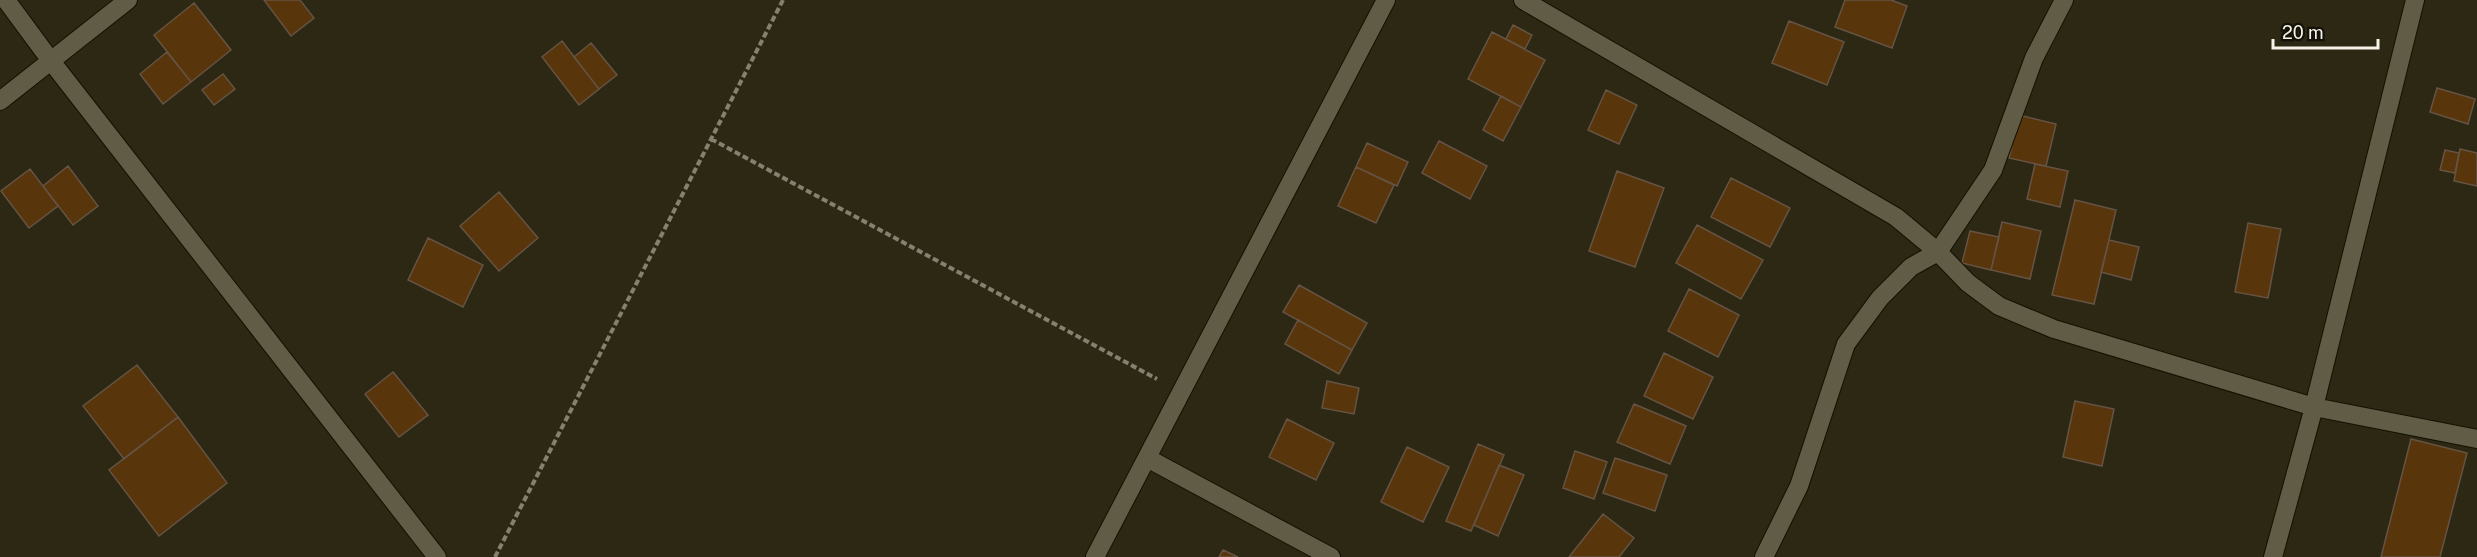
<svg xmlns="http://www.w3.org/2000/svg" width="2477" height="557" viewBox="0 0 2477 557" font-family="'Public Sans',sans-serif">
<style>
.building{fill:#59350c;stroke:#655343;stroke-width:1.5}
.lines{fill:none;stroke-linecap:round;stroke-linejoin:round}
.street-casing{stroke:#141101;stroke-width:20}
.path{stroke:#848170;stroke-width:4;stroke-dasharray:6 3;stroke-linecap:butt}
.street{stroke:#605c46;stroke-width:18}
</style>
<rect width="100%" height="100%" fill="#2c2814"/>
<!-- building -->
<path class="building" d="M 264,0 L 300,0 L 314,18 L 291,36 Z
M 1845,0 L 1891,0 L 1907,6 L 1892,48 L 1835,27 Z
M 194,3 L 231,50 L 191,82 L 154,35 Z
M 1789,21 L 1844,42 L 1827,85 L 1772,63 Z
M 1513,25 L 1532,35 L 1525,49 L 1506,39 Z
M 1492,32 L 1545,60 L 1521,107 L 1468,79 Z
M 562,41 L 599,89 L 579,105 L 542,57 Z
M 591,43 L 617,75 L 599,89 L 574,57 Z
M 167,52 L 191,82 L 163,104 L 140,74 Z
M 223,74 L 235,89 L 214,105 L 202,90 Z
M 2437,88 L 2475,99 L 2468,124 L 2430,112 Z
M 1606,90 L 1637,105 L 1619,144 L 1588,130 Z
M 1501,96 L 1521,107 L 1503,141 L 1483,130 Z
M 2019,115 L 2056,124 L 2046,166 L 2009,158 Z
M 1439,141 L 1487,166 L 1470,199 L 1422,173 Z
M 1367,143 L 1408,162 L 1397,186 L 1356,167 Z
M 2460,149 L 2477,153 L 2477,186 L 2454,181 Z
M 2445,150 L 2459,153 L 2455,173 L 2440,170 Z
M 2035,164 L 2068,171 L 2060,207 L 2027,199 Z
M 68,166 L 98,206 L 73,225 L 43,186 Z
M 1356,167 L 1394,185 L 1376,223 L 1338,206 Z
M 30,169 L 58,206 L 29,228 L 1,191 Z
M 1617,171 L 1664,188 L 1635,267 L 1589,251 Z
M 1731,178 L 1790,208 L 1770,247 L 1711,217 Z
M 499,192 L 538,238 L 499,271 L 460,226 Z
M 2075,200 L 2116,210 L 2094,304 L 2052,295 Z
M 2002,222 L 2041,231 L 2030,279 L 1991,270 Z
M 2248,223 L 2281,229 L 2268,298 L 2235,292 Z
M 1697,225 L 1763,260 L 1741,299 L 1676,263 Z
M 1970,231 L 1999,237 L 1991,270 L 1962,263 Z
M 428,238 L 483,265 L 463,307 L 408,280 Z
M 2109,240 L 2139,247 L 2131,280 L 2101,272 Z
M 1299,285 L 1367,323 L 1352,350 L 1283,312 Z
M 1689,289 L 1739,315 L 1718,357 L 1668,331 Z
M 1298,320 L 1352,350 L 1339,374 L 1285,344 Z
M 1664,353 L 1713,377 L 1693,419 L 1644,396 Z
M 137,365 L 178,417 L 124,459 L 83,406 Z
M 393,372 L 428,415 L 399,437 L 365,394 Z
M 1327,381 L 1359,388 L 1354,414 L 1322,408 Z
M 2075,401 L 2114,409 L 2102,466 L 2063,457 Z
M 1634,404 L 1686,426 L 1670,464 L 1617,442 Z
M 178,417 L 227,483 L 159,536 L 109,470 Z
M 1287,419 L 1334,443 L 1316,480 L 1269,457 Z
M 2411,439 L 2467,453 L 2440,557 L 2381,557 Z
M 1478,444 L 1504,455 L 1471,531 L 1446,521 Z
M 1407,447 L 1449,467 L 1423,522 L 1381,502 Z
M 1575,451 L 1607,462 L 1594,499 L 1563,488 Z
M 1615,458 L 1667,475 L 1655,511 L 1603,493 Z
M 1499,465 L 1524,475 L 1498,536 L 1474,525 Z
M 1603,514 L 1634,538 L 1619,557 L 1569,557 Z
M 1223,550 L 1238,557 L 1219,557 Z"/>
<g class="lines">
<defs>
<path id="street" d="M 6,0 L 51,61 L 437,557
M 1523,0 L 1896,217 L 1938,252 L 1968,283 L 1999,306 L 2054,329 L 2314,407 L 2477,439
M 0,101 L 128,0
M 1147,458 L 1331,557
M 1095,557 L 1386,0
M 1764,557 L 1799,486 L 1846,344 L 1880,298 L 1911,267 L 1938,252 L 1993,170 L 2034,58 L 2064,0
M 2273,557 L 2314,407 L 2415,0"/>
</defs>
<!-- street casing -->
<use href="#street" class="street-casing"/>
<!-- path -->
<path class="path" d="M 711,139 L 1157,379
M 495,557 L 783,0"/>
<!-- street -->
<use href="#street" class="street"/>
</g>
<!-- scale -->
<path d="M2273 39v9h105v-9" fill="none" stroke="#f6f4e8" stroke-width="3"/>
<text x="2282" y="39" font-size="18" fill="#f6f4e8" stroke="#131108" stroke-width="4.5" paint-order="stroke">20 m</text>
</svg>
